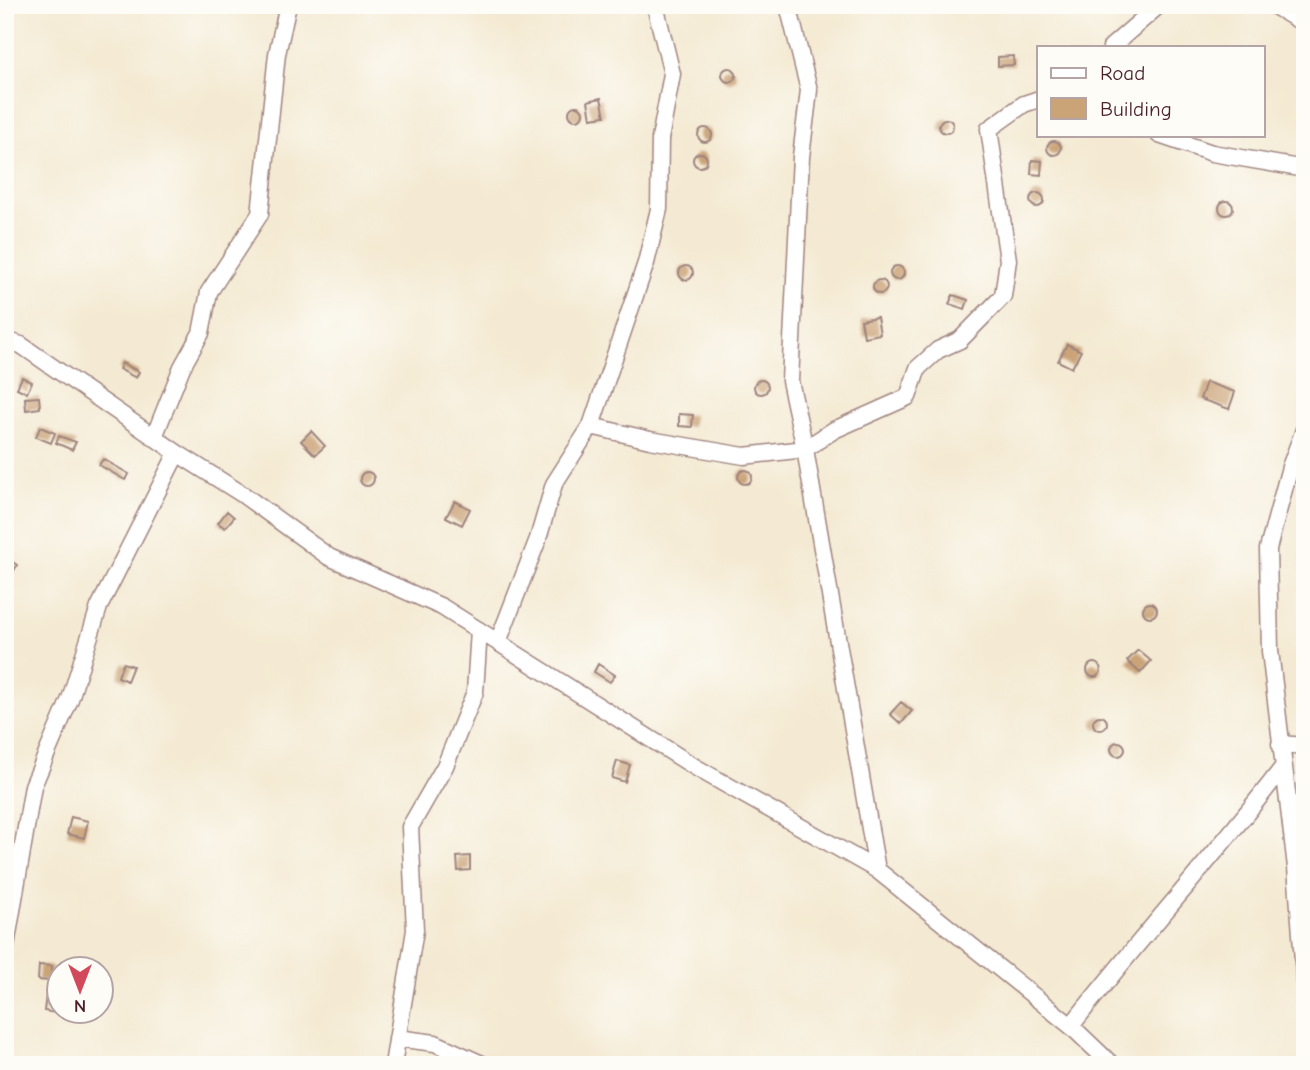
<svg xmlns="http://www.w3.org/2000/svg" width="1310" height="1070" viewBox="0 0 1310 1070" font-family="'Comic Neue',sans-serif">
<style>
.building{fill:#caa377}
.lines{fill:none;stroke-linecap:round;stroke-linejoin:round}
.minor-casing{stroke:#9f847f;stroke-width:19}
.minor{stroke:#fff;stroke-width:16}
</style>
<rect width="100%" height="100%" fill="#fdfcf7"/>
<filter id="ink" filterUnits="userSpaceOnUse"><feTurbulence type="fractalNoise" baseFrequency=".0143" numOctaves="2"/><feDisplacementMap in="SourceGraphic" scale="14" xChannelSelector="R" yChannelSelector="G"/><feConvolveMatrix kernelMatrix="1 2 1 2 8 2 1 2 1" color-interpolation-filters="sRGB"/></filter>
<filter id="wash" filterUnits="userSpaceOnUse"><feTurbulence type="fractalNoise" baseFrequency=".00686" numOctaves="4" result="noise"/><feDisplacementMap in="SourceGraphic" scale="28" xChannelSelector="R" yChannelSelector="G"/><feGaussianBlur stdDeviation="1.57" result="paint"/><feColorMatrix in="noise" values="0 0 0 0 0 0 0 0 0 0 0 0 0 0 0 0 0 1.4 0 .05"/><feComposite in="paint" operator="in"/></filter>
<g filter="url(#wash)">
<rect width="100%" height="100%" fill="#f4ead3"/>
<g id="blocks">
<!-- building -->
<path class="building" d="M 1013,56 L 1014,65 L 998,66 L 998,57 Z
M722 75a7 7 0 1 1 14 0a7 7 0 1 1-14 0Z
M 601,98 L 605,116 L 591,118 L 588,101 Z
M569 113a7 7 0 1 1 14 0a7 7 0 1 1-14 0Z
M939 126a7 7 0 1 1 14 0a7 7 0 1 1-14 0Z
M698 135a7 7 0 1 1 14 0a7 7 0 1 1-14 0Z
M1047 148a7 7 0 1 1 14 0a7 7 0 1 1-14 0Z
M693 160a7 7 0 1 1 14 0a7 7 0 1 1-14 0Z
M 1032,160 L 1042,161 L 1041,175 L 1031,174 Z
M1030 200a7 7 0 1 1 14 0a7 7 0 1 1-14 0Z
M1219 208a7 7 0 1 1 14 0a7 7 0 1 1-14 0Z
M679 273a7 7 0 1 1 14 0a7 7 0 1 1-14 0Z
M890 273a7 7 0 1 1 14 0a7 7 0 1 1-14 0Z
M873 287a7 7 0 1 1 14 0a7 7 0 1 1-14 0Z
M 953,295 L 968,300 L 965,309 L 949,304 Z
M 877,317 L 880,334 L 864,337 L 861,320 Z
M 1067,344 L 1081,351 L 1072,368 L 1058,361 Z
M 122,363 L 139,372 L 136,378 L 119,369 Z
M 22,377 L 32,382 L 27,393 L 17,388 Z
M754 387a7 7 0 1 1 14 0a7 7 0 1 1-14 0Z
M 1206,382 L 1235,392 L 1229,409 L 1200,399 Z
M 39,397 L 40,408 L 26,410 L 25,398 Z
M 679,414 L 693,415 L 692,427 L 679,426 Z
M 40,427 L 55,433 L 51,443 L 36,437 Z
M 311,431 L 325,446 L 315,455 L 301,441 Z
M 59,436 L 76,442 L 72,450 L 56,443 Z
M 103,459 L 129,474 L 125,480 L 99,465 Z
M738 477a7 7 0 1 1 14 0a7 7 0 1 1-14 0Z
M360 479a7 7 0 1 1 14 0a7 7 0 1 1-14 0Z
M 455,501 L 470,509 L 462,525 L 446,517 Z
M 227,511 L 234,517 L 225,528 L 218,523 Z
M 8,559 L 17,565 L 8,581 L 5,564 Z
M1143 610a7 7 0 1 1 14 0a7 7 0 1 1-14 0Z
M 1138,650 L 1151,661 L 1140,673 L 1127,661 Z
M1087 670a7 7 0 1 1 14 0a7 7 0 1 1-14 0Z
M 123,663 L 133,666 L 127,681 L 118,677 Z
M 598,664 L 615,675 L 610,682 L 594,672 Z
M 901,702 L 912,711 L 901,724 L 890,714 Z
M1093 723a7 7 0 1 1 14 0a7 7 0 1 1-14 0Z
M1111 749a7 7 0 1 1 14 0a7 7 0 1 1-14 0Z
M 617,761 L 630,765 L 625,782 L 612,778 Z
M 71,817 L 88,821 L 84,838 L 67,834 Z
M 470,856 L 470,870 L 458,871 L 457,857 Z
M 39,965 L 52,966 L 51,981 L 38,980 Z
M 46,995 L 58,997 L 56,1013 L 44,1011 Z"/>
</g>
</g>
<g filter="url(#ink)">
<use href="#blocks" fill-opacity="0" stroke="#9f847f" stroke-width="2"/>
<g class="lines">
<defs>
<path id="minor" d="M 788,5 L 809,90 L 801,157 L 790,381 L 805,449 L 877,870
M 1273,5 L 1305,24
M 1111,47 L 1159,5
M 1159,135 L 1212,153 L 1305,169
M 5,340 L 21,345 L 177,453 L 242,494 L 329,557 L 442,607 L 695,767 L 877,870 L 1071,1026 L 1112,1065
M 591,426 L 650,440 L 744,456 L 805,449 L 834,430 L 908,397 L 918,368 L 938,350 L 960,340 L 1003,296 L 1008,260 L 989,129 L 1024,104 L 1039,99
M 1305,427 L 1290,467 L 1268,549 L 1270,651 L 1296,867 L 1305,988
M 154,437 L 182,367 L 201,333 L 209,292 L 260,214 L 277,54 L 288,5
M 498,642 L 538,539 L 554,484 L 591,426 L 646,263 L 659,209 L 660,139 L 672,74 L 655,5
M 1280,744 L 1305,746
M 5,952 L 33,786 L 70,699 L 99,607 L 177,453
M 1071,1026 C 1140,938 1215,856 1283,767
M 397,1038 L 435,1043 L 484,1065
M 393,1065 L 415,930 L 410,827 L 445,766 L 475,692 L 479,630"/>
</defs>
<!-- minor casing -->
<use href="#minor" class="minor-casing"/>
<!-- minor -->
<use href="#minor" class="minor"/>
</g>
</g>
<!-- margin -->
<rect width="1310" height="1070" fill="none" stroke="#fdfcf7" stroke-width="28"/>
<!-- legend -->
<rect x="1037" y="46" width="228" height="91" fill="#fdfcf7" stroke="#b5a4a5" stroke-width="2"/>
<rect x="1051" y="68" width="35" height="10" fill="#ffffff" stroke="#b5a4a5" stroke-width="2"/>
<text x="1100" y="80" font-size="21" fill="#4a1f2b">Road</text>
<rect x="1051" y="98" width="35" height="21" fill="#caa377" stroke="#b5a4a5" stroke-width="2"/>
<text x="1100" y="116" font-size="21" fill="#4a1f2b">Building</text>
<!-- north arrow -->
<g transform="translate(80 990) rotate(180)"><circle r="33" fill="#fdfcf7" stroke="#b5a4a5" stroke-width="2"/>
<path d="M0-5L12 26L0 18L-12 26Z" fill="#d1495b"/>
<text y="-10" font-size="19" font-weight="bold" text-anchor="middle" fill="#4a1f2b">N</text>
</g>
</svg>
